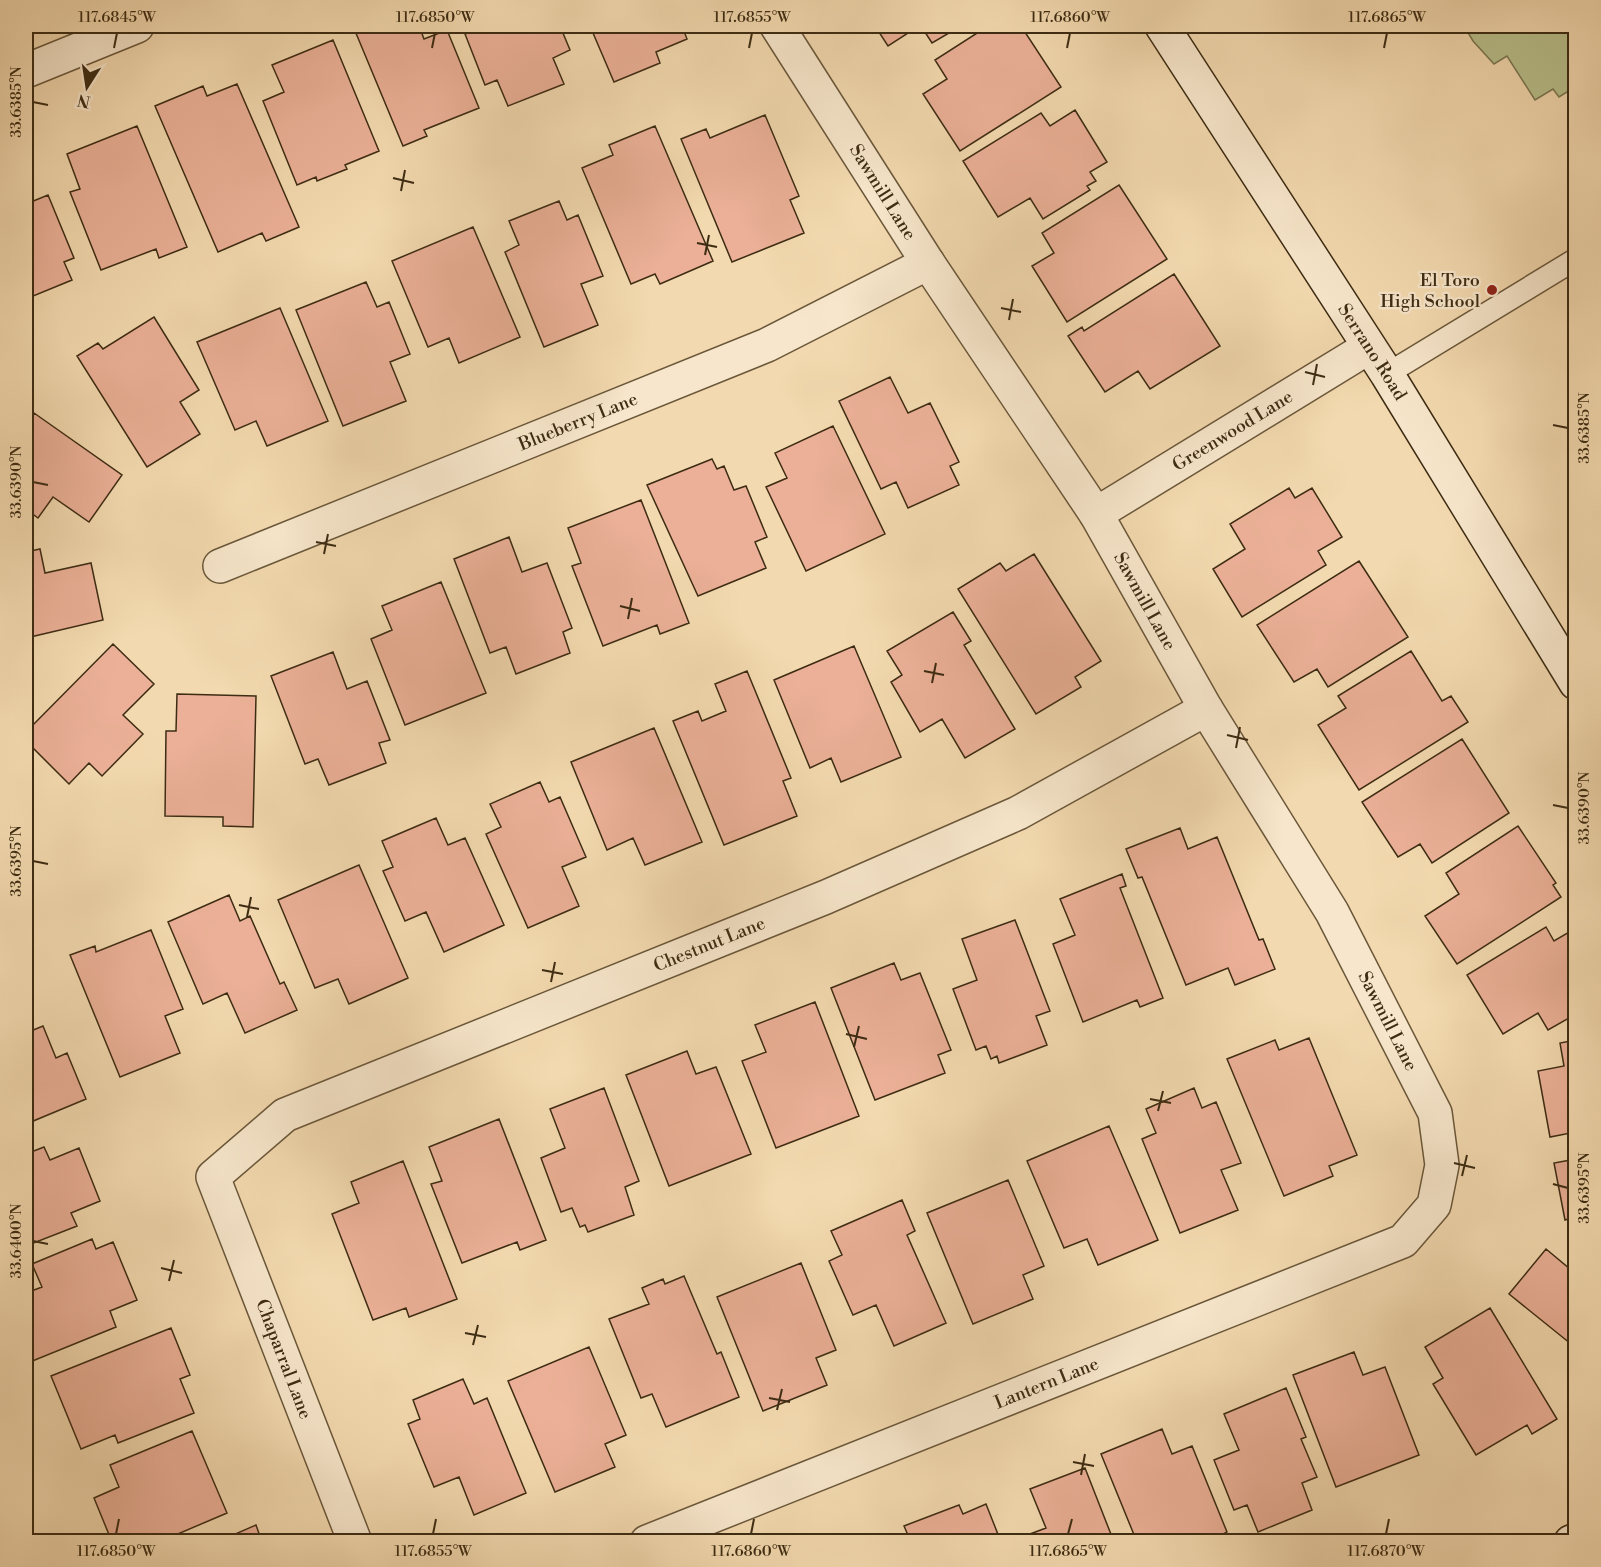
<svg xmlns="http://www.w3.org/2000/svg" width="1601" height="1567" viewBox="0 0 1601 1567" font-family="'Libre Bodoni',serif">
<style>
.green{fill:#b8c08c;stroke:#7a7650;stroke-width:1.5}
.building{fill:#ebb097;stroke:#3d2c13;stroke-width:1.5}
.lines{fill:none;stroke-linecap:round;stroke-linejoin:round}
.lane-casing{stroke:#6a573a;stroke-width:24}
.street-casing{stroke:#6a573a;stroke-width:36}
.secondary-casing{stroke:#3d2c13;stroke-width:36}
.lane{stroke:#f7e6cb;stroke-width:21}
.street{stroke:#f7e6cb;stroke-width:33}
.secondary{stroke:#f7e6cb;stroke-width:33}
.ticks{fill:none;stroke:#3d2c13;stroke-width:2}
.poi-dot{fill:#8f2418;stroke:#f7e6cb;stroke-width:2}
.labels{text-anchor:middle;stroke-width:4.5;stroke-linejoin:round;paint-order:stroke}
.street-label{font-size:18px;fill:#3d2c13;stroke:#f7e6cb}
.poi-label{font-size:18px;fill:#3d2c13;stroke:#f7e6cb;text-anchor:end}
.neatline{fill:none;stroke:#3d2c13;stroke-width:2}
.ticks-label{font-size:15px;text-anchor:middle;fill:#3d2c13}
</style>
<rect width="100%" height="100%" fill="#f3d9af"/>
<filter id="stains"><feTurbulence type="fractalNoise" baseFrequency=".00333" numOctaves="4"/><feColorMatrix values="0 0 0 0 .2 0 0 0 0 .09 0 0 0 0 .02 0 0 0 .5 -.17"/></filter>
<radialGradient id="worn" r=".72"><stop offset=".6" stop-color="#630" stop-opacity="0"/><stop offset="1" stop-color="#630" stop-opacity=".3"/></radialGradient>
<!-- green -->
<path class="green" d="M 1464,26 L 1575,26 L 1575,87 L 1559,97 L 1553,89 L 1535,100 L 1507,56 L 1494,64 L 1473,41 Z"/>
<!-- building -->
<path class="building" d="M 353,26 L 419,26 L 424,39 L 447,30 L 479,108 L 424,130 L 427,136 L 403,146 Z
M 487,26 L 560,26 L 570,50 L 553,58 L 564,84 L 508,106 L 497,80 L 485,85 L 465,34 Z
M 590,26 L 682,26 L 687,39 L 656,52 L 660,63 L 614,82 Z
M 875,26 L 919,26 L 888,46 Z
M 921,26 L 961,26 L 932,43 Z
M 988,26 L 1021,26 L 1061,87 L 960,151 L 923,94 L 947,79 L 935,60 Z
M 333,40 L 379,151 L 345,165 L 347,169 L 317,181 L 316,177 L 297,185 L 263,101 L 284,92 L 272,65 Z
M 237,84 L 299,227 L 266,241 L 262,233 L 218,252 L 155,106 L 203,86 L 207,96 Z
M 1075,110 L 1107,162 L 1090,172 L 1096,181 L 1087,186 L 1090,190 L 1043,219 L 1030,198 L 998,217 L 963,161 L 1041,113 L 1050,126 Z
M 765,115 L 799,196 L 790,200 L 804,233 L 732,262 L 681,139 L 706,129 L 710,138 Z
M 137,126 L 187,247 L 159,258 L 156,249 L 101,270 L 70,192 L 80,189 L 67,154 Z
M 655,126 L 713,261 L 660,284 L 655,274 L 631,284 L 582,168 L 613,155 L 609,145 Z
M 1119,185 L 1167,259 L 1067,322 L 1032,266 L 1054,253 L 1042,233 Z
M 48,195 L 74,258 L 64,262 L 72,280 L 26,299 L 26,204 Z
M 559,201 L 567,220 L 578,215 L 603,276 L 581,284 L 598,325 L 544,347 L 505,252 L 519,245 L 509,221 Z
M 473,227 L 520,337 L 459,363 L 449,338 L 428,347 L 392,261 Z
M 1174,274 L 1220,346 L 1150,389 L 1138,371 L 1105,392 L 1068,336 L 1082,327 L 1084,331 Z
M 366,282 L 377,307 L 389,302 L 410,354 L 390,362 L 406,401 L 343,426 L 296,310 Z
M 280,308 L 328,421 L 267,446 L 256,421 L 235,430 L 197,342 Z
M 154,317 L 199,390 L 180,402 L 200,434 L 147,467 L 77,356 L 98,343 L 103,349 Z
M 890,377 L 908,413 L 930,403 L 959,462 L 950,466 L 959,485 L 908,508 L 896,482 L 881,489 L 839,401 Z
M 34,413 L 122,475 L 89,522 L 53,497 L 38,518 L 26,509 L 26,426 Z
M 833,426 L 885,534 L 806,571 L 766,487 L 787,478 L 775,453 Z
M 712,459 L 717,469 L 724,466 L 734,490 L 746,486 L 767,537 L 755,542 L 766,568 L 698,596 L 647,485 Z
M 1289,488 L 1295,498 L 1312,488 L 1342,537 L 1318,551 L 1326,565 L 1242,617 L 1213,569 L 1245,549 L 1230,524 Z
M 641,500 L 689,623 L 660,634 L 657,625 L 603,646 L 572,566 L 581,563 L 568,528 Z
M 509,537 L 522,572 L 547,563 L 572,628 L 563,632 L 570,653 L 516,674 L 506,647 L 490,653 L 454,559 Z
M 40,549 L 45,573 L 91,563 L 103,620 L 26,638 L 26,552 Z
M 1034,554 L 1101,661 L 1075,677 L 1081,687 L 1036,714 L 958,589 L 1000,563 L 1006,571 Z
M 1359,561 L 1408,637 L 1328,687 L 1317,669 L 1294,682 L 1257,625 Z
M 441,582 L 486,693 L 405,725 L 371,639 L 392,630 L 382,606 Z
M 953,612 L 971,641 L 964,645 L 1015,729 L 965,758 L 942,719 L 920,732 L 891,682 L 902,675 L 887,651 Z
M 113,644 L 154,684 L 123,715 L 143,734 L 102,776 L 89,763 L 69,784 L 26,741 L 26,732 Z
M 854,646 L 901,757 L 841,782 L 831,758 L 810,768 L 774,680 Z
M 1411,651 L 1442,701 L 1451,696 L 1468,722 L 1359,790 L 1318,725 L 1346,708 L 1338,696 Z
M 333,652 L 347,689 L 367,681 L 390,740 L 379,743 L 386,763 L 329,785 L 318,759 L 305,764 L 271,676 Z
M 747,671 L 791,778 L 783,781 L 797,816 L 724,845 L 673,721 L 698,711 L 702,721 L 726,711 L 715,684 Z
M 177,694 L 256,696 L 253,827 L 223,826 L 223,817 L 165,816 L 166,731 L 176,731 Z
M 654,728 L 702,842 L 645,865 L 633,838 L 607,850 L 571,762 Z
M 1462,739 L 1509,813 L 1432,863 L 1420,844 L 1398,857 L 1362,802 Z
M 540,782 L 549,802 L 560,797 L 586,857 L 562,867 L 579,906 L 528,928 L 486,834 L 501,827 L 490,804 Z
M 436,818 L 448,845 L 465,838 L 504,925 L 444,952 L 426,912 L 405,921 L 383,871 L 393,867 L 382,841 Z
M 1518,826 L 1556,883 L 1553,885 L 1561,897 L 1457,964 L 1425,916 L 1459,894 L 1446,873 Z
M 1180,828 L 1188,849 L 1217,837 L 1259,940 L 1263,939 L 1275,969 L 1235,985 L 1228,968 L 1186,985 L 1142,877 L 1138,878 L 1126,849 Z
M 359,865 L 408,978 L 349,1004 L 338,979 L 315,988 L 278,900 Z
M 1122,874 L 1126,886 L 1120,888 L 1163,998 L 1140,1007 L 1137,1000 L 1083,1022 L 1053,944 L 1075,935 L 1060,899 Z
M 229,895 L 240,921 L 250,916 L 280,984 L 284,982 L 297,1010 L 245,1033 L 227,993 L 203,1004 L 168,922 Z
M 1015,920 L 1050,1011 L 1036,1016 L 1047,1045 L 999,1063 L 997,1056 L 991,1059 L 986,1046 L 976,1050 L 953,989 L 977,980 L 962,939 Z
M 1546,927 L 1554,941 L 1576,928 L 1576,1014 L 1548,1030 L 1538,1013 L 1503,1034 L 1467,975 Z
M 151,930 L 183,1009 L 165,1016 L 180,1053 L 120,1077 L 70,955 L 95,946 L 96,952 Z
M 894,963 L 901,980 L 920,973 L 951,1050 L 938,1055 L 945,1073 L 875,1100 L 831,988 Z
M 815,1002 L 859,1116 L 776,1148 L 742,1061 L 766,1052 L 755,1025 Z
M 43,1026 L 56,1058 L 67,1053 L 86,1099 L 26,1124 L 26,1033 Z
M 1309,1038 L 1357,1155 L 1329,1166 L 1333,1176 L 1284,1196 L 1227,1059 L 1275,1040 L 1279,1050 Z
M 1576,1040 L 1576,1132 L 1550,1137 L 1538,1071 L 1564,1066 L 1560,1043 Z
M 687,1051 L 696,1074 L 716,1067 L 751,1154 L 669,1186 L 626,1075 Z
M 604,1088 L 639,1181 L 625,1187 L 634,1215 L 588,1232 L 585,1225 L 580,1227 L 572,1208 L 561,1212 L 541,1158 L 565,1148 L 550,1109 Z
M 1194,1088 L 1202,1108 L 1216,1102 L 1241,1163 L 1221,1170 L 1238,1210 L 1180,1233 L 1142,1139 L 1156,1133 L 1146,1109 Z
M 499,1119 L 546,1240 L 520,1250 L 517,1242 L 462,1263 L 431,1184 L 442,1181 L 429,1147 Z
M 1109,1126 L 1158,1240 L 1098,1265 L 1087,1239 L 1064,1248 L 1027,1161 Z
M 44,1147 L 50,1160 L 79,1148 L 100,1201 L 71,1213 L 77,1226 L 26,1246 L 26,1154 Z
M 1576,1159 L 1576,1217 L 1565,1220 L 1554,1163 Z
M 403,1161 L 457,1299 L 409,1317 L 406,1308 L 373,1320 L 332,1214 L 359,1203 L 351,1182 Z
M 1008,1180 L 1044,1266 L 1023,1275 L 1033,1299 L 973,1324 L 927,1213 Z
M 902,1200 L 915,1231 L 907,1235 L 946,1323 L 894,1346 L 876,1305 L 853,1315 L 829,1261 L 842,1255 L 831,1231 Z
M 92,1239 L 96,1249 L 113,1242 L 137,1300 L 110,1311 L 116,1327 L 30,1362 L 26,1350 L 26,1293 L 42,1287 L 32,1264 Z
M 1546,1249 L 1576,1274 L 1576,1348 L 1509,1294 Z
M 801,1263 L 836,1350 L 816,1358 L 827,1385 L 763,1411 L 717,1297 Z
M 684,1276 L 717,1354 L 721,1352 L 739,1397 L 666,1427 L 652,1394 L 641,1398 L 609,1319 L 649,1304 L 642,1288 L 663,1279 L 665,1284 Z
M 1490,1308 L 1557,1419 L 1532,1434 L 1527,1425 L 1476,1455 L 1433,1384 L 1443,1378 L 1425,1347 Z
M 171,1328 L 190,1375 L 180,1379 L 194,1413 L 118,1443 L 115,1435 L 81,1449 L 51,1376 Z
M 589,1347 L 626,1435 L 605,1444 L 615,1467 L 555,1492 L 508,1381 Z
M 1354,1352 L 1363,1375 L 1385,1367 L 1419,1455 L 1336,1487 L 1293,1375 Z
M 463,1379 L 474,1404 L 487,1398 L 526,1493 L 474,1515 L 459,1477 L 434,1487 L 408,1424 L 420,1419 L 413,1400 Z
M 1286,1388 L 1306,1437 L 1301,1439 L 1317,1477 L 1302,1483 L 1312,1510 L 1258,1532 L 1247,1505 L 1234,1510 L 1214,1460 L 1239,1450 L 1224,1414 Z
M 1162,1429 L 1172,1454 L 1192,1446 L 1227,1532 L 1208,1542 L 1137,1542 L 1101,1454 Z
M 192,1431 L 227,1513 L 159,1542 L 112,1542 L 94,1498 L 119,1487 L 110,1465 Z
M 1085,1468 L 1114,1542 L 1024,1542 L 1022,1537 L 1046,1528 L 1030,1489 Z
M 986,1504 L 1001,1542 L 911,1542 L 904,1526 L 959,1505 L 963,1514 Z
M 256,1525 L 262,1542 L 217,1542 Z"/>
<g class="lines">
<defs>
<path id="lane" d="M 1387,374 L 1576,259"/>
<g id="street">
<path d="M 26,71 L 137,26"/>
<path id="s1" d="M 1096,514 L 1369,347"/>
<path id="s2" d="M 220,566 L 767,345 L 928,263"/>
<path id="s3" d="M 355,1542 L 213,1177 L 285,1115 L 826,897 L 1018,813 L 1206,709"/>
<path id="s4" d="M 647,1542 L 1403,1241 L 1434,1205 L 1442,1165 L 1435,1113 L 1332,912 L 1206,709 L 1096,514 L 928,263 L 777,26"/>
</g>
<g id="secondary">
<path id="s5" d="M 1162,26 L 1387,374 L 1576,683"/>
<path d="M 1571,1542 L 1576,1540"/>
</g>
</defs>
<!-- lane casing -->
<use href="#lane" class="lane-casing"/>
<!-- street casing -->
<use href="#street" class="street-casing"/>
<!-- secondary casing -->
<use href="#secondary" class="secondary-casing"/>
<!-- lane -->
<use href="#lane" class="lane"/>
<!-- street -->
<use href="#street" class="street"/>
<!-- secondary -->
<use href="#secondary" class="secondary"/>
</g>
<!-- ticks -->
<path class="ticks" d="M 114,48 L 117,33M 432,48 L 435,33M 749,48 L 752,33M 1067,48 L 1070,33M 1384,48 L 1387,33M 33,102 L 48,105M 393,178 L 414,183M 401,191 L 405,170M 697,243 L 717,247M 705,255 L 709,235M 1001,308 L 1021,312M 1009,320 L 1013,299M 1305,372 L 1325,377M 1313,385 L 1317,364M 1553,425 L 1568,428M 33,482 L 48,485M 316,542 L 336,546M 324,554 L 328,534M 620,606 L 640,611M 628,619 L 632,598M 924,671 L 944,675M 932,683 L 936,663M 1227,735 L 1248,740M 1236,748 L 1240,727M 1553,805 L 1568,808M 33,861 L 48,864M 239,905 L 259,909M 247,917 L 251,897M 542,970 L 563,974M 551,982 L 555,962M 846,1034 L 867,1039M 854,1047 L 859,1026M 1150,1099 L 1171,1103M 1158,1111 L 1163,1091M 1454,1163 L 1475,1168M 1462,1176 L 1467,1155M 1553,1184 L 1568,1188M 33,1241 L 48,1244M 161,1268 L 182,1273M 169,1281 L 174,1260M 465,1333 L 486,1337M 473,1345 L 478,1325M 769,1398 L 790,1402M 777,1410 L 782,1389M 1073,1462 L 1094,1466M 1081,1475 L 1085,1454M 116,1534 L 119,1519M 433,1534 L 436,1519M 751,1534 L 754,1519M 1068,1534 L 1072,1519M 1386,1534 L 1389,1519"/>
<!-- markers -->
<circle class="poi-dot" cx="1492" cy="290" r="6"/>
<g class="labels">
<!-- street labels -->
<g class="street-label">
<text transform="translate(883 192) rotate(58)" y="6">Sawmill Lane</text>
<text dy="6" stroke="none"><textPath href="#s5" startOffset="388">Serrano Road</textPath></text>
<text dy="6" stroke="none"><textPath href="#s2" startOffset="386">Blueberry Lane</textPath></text>
<text dy="6" stroke="none"><textPath href="#s1" startOffset="160">Greenwood Lane</textPath></text>
<text transform="translate(1145 601) rotate(61)" y="6">Sawmill Lane</text>
<text dy="6" stroke="none"><textPath href="#s3" startOffset="944">Chestnut Lane</textPath></text>
<text transform="translate(1388 1021) rotate(63)" y="6">Sawmill Lane</text>
<text transform="translate(284 1359) rotate(69)" y="6">Chaparral Lane</text>
<text dy="6" stroke="none"><textPath href="#s4" startOffset="430">Lantern Lane</textPath></text>
</g>
<!-- poi labels -->
<g class="poi-label">
<text x="1480" y="286">El Toro<tspan x="1480" dy="21">High School</tspan></text>
</g>
</g>
<!-- margin -->
<rect width="1601" height="1567" fill="none" stroke="#f3d9af" stroke-width="66"/>
<!-- north arrow -->
<g transform="translate(87 87) rotate(192)" stroke="#f7e6cb" stroke-width="4.5" paint-order="stroke">
<path d="M0-4.5L10 22L0 15L-10 22Z" fill="#3d2c13"/>
<text y="-9" font-size="16" font-weight="bold" text-anchor="middle" fill="#3d2c13">N</text>
</g>
<rect x="33" y="33" width="1535" height="1501" class="neatline"/>
<g class="ticks-label">
<text x="117" y="22">117.6845°W</text>
<text x="435" y="22">117.6850°W</text>
<text x="752" y="22">117.6855°W</text>
<text x="1070" y="22">117.6860°W</text>
<text x="1387" y="22">117.6865°W</text>
<text transform="translate(16 102) rotate(-90)" y="5">33.6385°N</text>
<text transform="translate(1584 428) rotate(-90)" y="5">33.6385°N</text>
<text transform="translate(16 482) rotate(-90)" y="5">33.6390°N</text>
<text transform="translate(1584 808) rotate(-90)" y="5">33.6390°N</text>
<text transform="translate(16 861) rotate(-90)" y="5">33.6395°N</text>
<text transform="translate(1584 1188) rotate(-90)" y="5">33.6395°N</text>
<text transform="translate(16 1241) rotate(-90)" y="5">33.6400°N</text>
<text x="116" y="1556">117.6850°W</text>
<text x="433" y="1556">117.6855°W</text>
<text x="751" y="1556">117.6860°W</text>
<text x="1068" y="1556">117.6865°W</text>
<text x="1386" y="1556">117.6870°W</text>
</g>
<rect width="100%" height="100%" filter="url(#stains)"/>
<rect width="100%" height="100%" fill="url(#worn)"/>
</svg>
